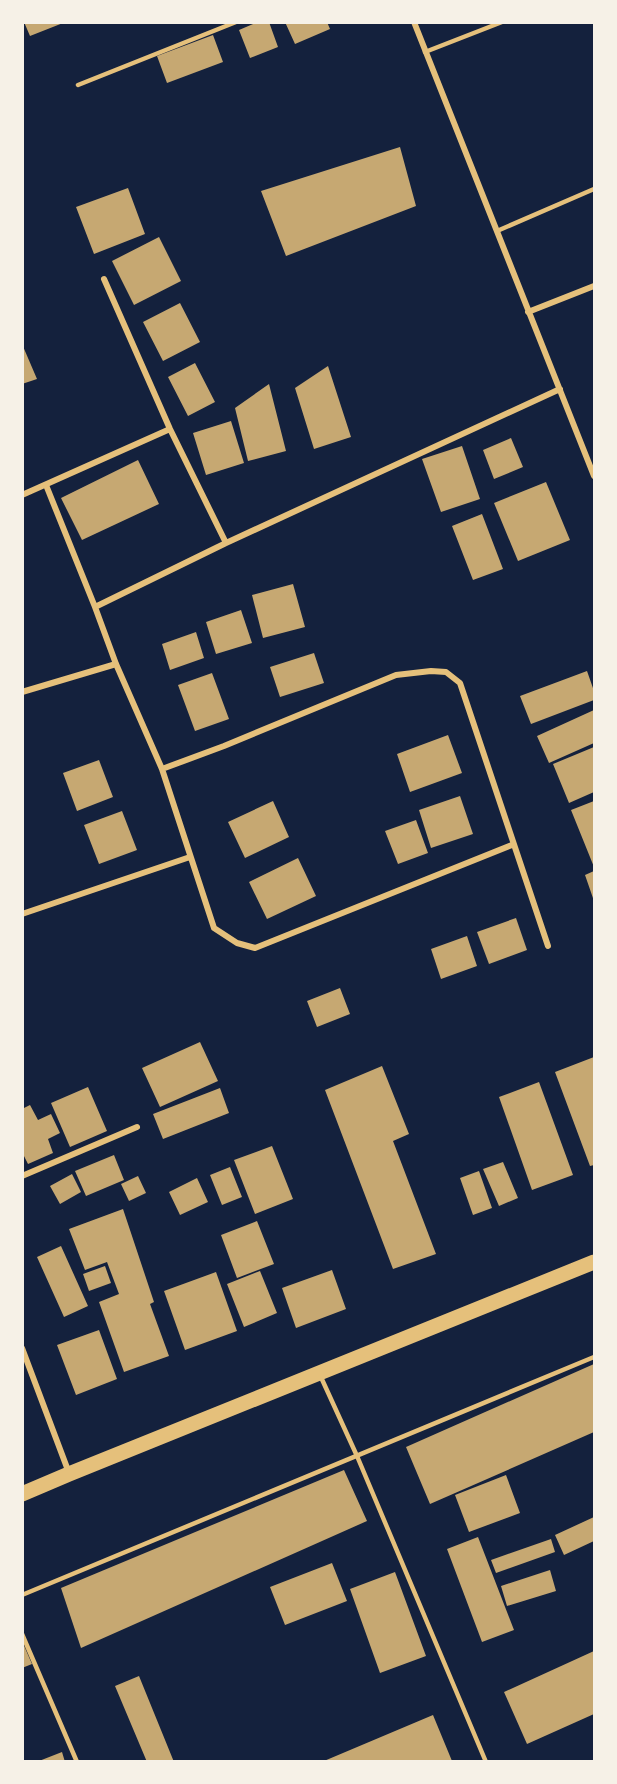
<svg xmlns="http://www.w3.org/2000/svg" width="617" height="1784" viewBox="0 0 617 1784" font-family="'DejaVu Sans',sans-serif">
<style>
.building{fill:#c6a872}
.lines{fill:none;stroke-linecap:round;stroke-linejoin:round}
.service{stroke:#e5c07b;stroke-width:4.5}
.minor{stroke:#e5c07b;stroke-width:6}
.primary{stroke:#e5c07b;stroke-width:15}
</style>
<rect width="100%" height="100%" fill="#14213d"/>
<!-- building -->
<path class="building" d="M 24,22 L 63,22 L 63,23 L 30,36 Z
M 258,22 L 269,22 L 278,47 L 250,58 L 239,30 Z
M 285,22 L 327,22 L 330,29 L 295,44 Z
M 213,35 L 223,62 L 167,83 L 157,56 Z
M 400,147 L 416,206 L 286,256 L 261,191 Z
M 128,188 L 145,234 L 94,254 L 76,207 Z
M 159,237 L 181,281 L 134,305 L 112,261 Z
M 180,303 L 200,342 L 163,361 L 143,322 Z
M 22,344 L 37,379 L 22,384 Z
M 195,363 L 215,402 L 188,416 L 168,377 Z
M 328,366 L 351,437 L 314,449 L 295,388 Z
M 269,384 L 286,451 L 248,461 L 235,408 Z
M 231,421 L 244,463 L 206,475 L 193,433 Z
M 511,438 L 523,467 L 494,479 L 483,450 Z
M 462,446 L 480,499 L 441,512 L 422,459 Z
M 138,460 L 159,504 L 82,540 L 61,498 Z
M 546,482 L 570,540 L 518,561 L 494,503 Z
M 482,514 L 503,569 L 473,580 L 452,526 Z
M 293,584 L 305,627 L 263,638 L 252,595 Z
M 241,610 L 252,643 L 216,654 L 206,622 Z
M 196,632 L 204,658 L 170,670 L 162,644 Z
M 314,653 L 324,683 L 280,697 L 270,667 Z
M 587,671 L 594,691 L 594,700 L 531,724 L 520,696 Z
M 212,673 L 229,719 L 195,731 L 178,685 Z
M 594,710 L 594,743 L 549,763 L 537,736 Z
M 448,735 L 462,773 L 410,792 L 397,754 Z
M 594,747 L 594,792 L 569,803 L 553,764 Z
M 99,760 L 113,797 L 77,811 L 63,773 Z
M 460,796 L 473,834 L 431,848 L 419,810 Z
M 273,801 L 289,837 L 245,858 L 228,822 Z
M 594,801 L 594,867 L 571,810 Z
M 122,811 L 137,850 L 99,864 L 84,825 Z
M 416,820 L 428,853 L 398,864 L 385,831 Z
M 298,858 L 316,896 L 267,919 L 249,882 Z
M 594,871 L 594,901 L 585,875 Z
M 516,918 L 527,950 L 489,964 L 477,932 Z
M 467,936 L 477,966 L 441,979 L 431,949 Z
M 340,988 L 350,1014 L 317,1027 L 307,1001 Z
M 200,1042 L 218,1081 L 160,1107 L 142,1068 Z
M 594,1057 L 594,1165 L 590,1166 L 555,1072 Z
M 382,1066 L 409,1134 L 393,1141 L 436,1254 L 393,1269 L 325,1090 Z
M 539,1082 L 573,1175 L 532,1190 L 499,1097 Z
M 88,1087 L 107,1131 L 70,1147 L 51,1103 Z
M 220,1088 L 229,1113 L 163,1139 L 153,1114 Z
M 30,1105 L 38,1120 L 51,1114 L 60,1133 L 48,1139 L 53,1153 L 28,1164 L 22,1152 L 22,1109 Z
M 272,1146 L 293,1199 L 255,1214 L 234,1160 Z
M 114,1155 L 124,1180 L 86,1196 L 75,1171 Z
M 503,1162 L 518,1198 L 499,1206 L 483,1169 Z
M 230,1167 L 242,1197 L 222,1205 L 210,1175 Z
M 479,1171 L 492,1208 L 473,1215 L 460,1178 Z
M 72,1174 L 81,1192 L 60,1204 L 50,1186 Z
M 138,1176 L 146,1193 L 129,1201 L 121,1184 Z
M 197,1178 L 208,1202 L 180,1215 L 169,1192 Z
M 123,1209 L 154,1302 L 150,1304 L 169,1356 L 124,1372 L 99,1302 L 119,1294 L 107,1262 L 85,1270 L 69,1229 Z
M 257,1221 L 274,1264 L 237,1278 L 221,1235 Z
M 61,1246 L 88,1306 L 64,1317 L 37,1257 Z
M 105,1266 L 111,1283 L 89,1291 L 83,1274 Z
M 332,1270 L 346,1309 L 296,1328 L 282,1288 Z
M 260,1271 L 277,1313 L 244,1327 L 227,1284 Z
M 216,1272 L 237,1331 L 185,1350 L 164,1291 Z
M 99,1330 L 117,1379 L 76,1395 L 57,1345 Z
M 594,1364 L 594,1432 L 430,1504 L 406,1447 Z
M 344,1470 L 367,1521 L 81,1648 L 61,1588 Z
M 506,1475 L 520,1513 L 469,1532 L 455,1495 Z
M 594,1517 L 594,1541 L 564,1555 L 555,1535 Z
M 478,1537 L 514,1630 L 482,1642 L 447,1549 Z
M 551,1539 L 555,1552 L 496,1573 L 491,1560 Z
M 332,1563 L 347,1601 L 285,1625 L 270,1587 Z
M 550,1570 L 556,1591 L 507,1606 L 501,1586 Z
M 395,1572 L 426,1656 L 380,1673 L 350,1589 Z
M 22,1641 L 32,1664 L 22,1668 Z
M 594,1651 L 594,1714 L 527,1744 L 504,1692 Z
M 139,1676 L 174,1762 L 147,1762 L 115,1686 Z
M 433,1715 L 452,1761 L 324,1761 Z
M 62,1752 L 65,1762 L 39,1762 L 39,1761 Z"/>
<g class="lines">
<!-- service -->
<path class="service" d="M 425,52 L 502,22
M 78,85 L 236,22
M 497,231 L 594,189
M 320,1375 L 357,1456 L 486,1762
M 22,1595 L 594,1357
M 22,1634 L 77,1762"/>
<!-- minor -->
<path class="minor" d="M 414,22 L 594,476
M 104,279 L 170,429 L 226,543
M 528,312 L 594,286
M 46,485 L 95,607 L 116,664 L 162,769 L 214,928 L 237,943 L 255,948 L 512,845
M 22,495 L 170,429
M 95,607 L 226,543 L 560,389
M 22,692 L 116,664
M 162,769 L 224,746 L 396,675 L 431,671 L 446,672 L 460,683 L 548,946
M 22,914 L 190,857
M 22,1176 L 137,1127
M 22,1348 L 69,1473"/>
<!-- primary -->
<path class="primary" d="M 22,1494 L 69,1474 L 594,1262"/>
</g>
<!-- border -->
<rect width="617" height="1784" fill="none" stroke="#f6f1e7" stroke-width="48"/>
</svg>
